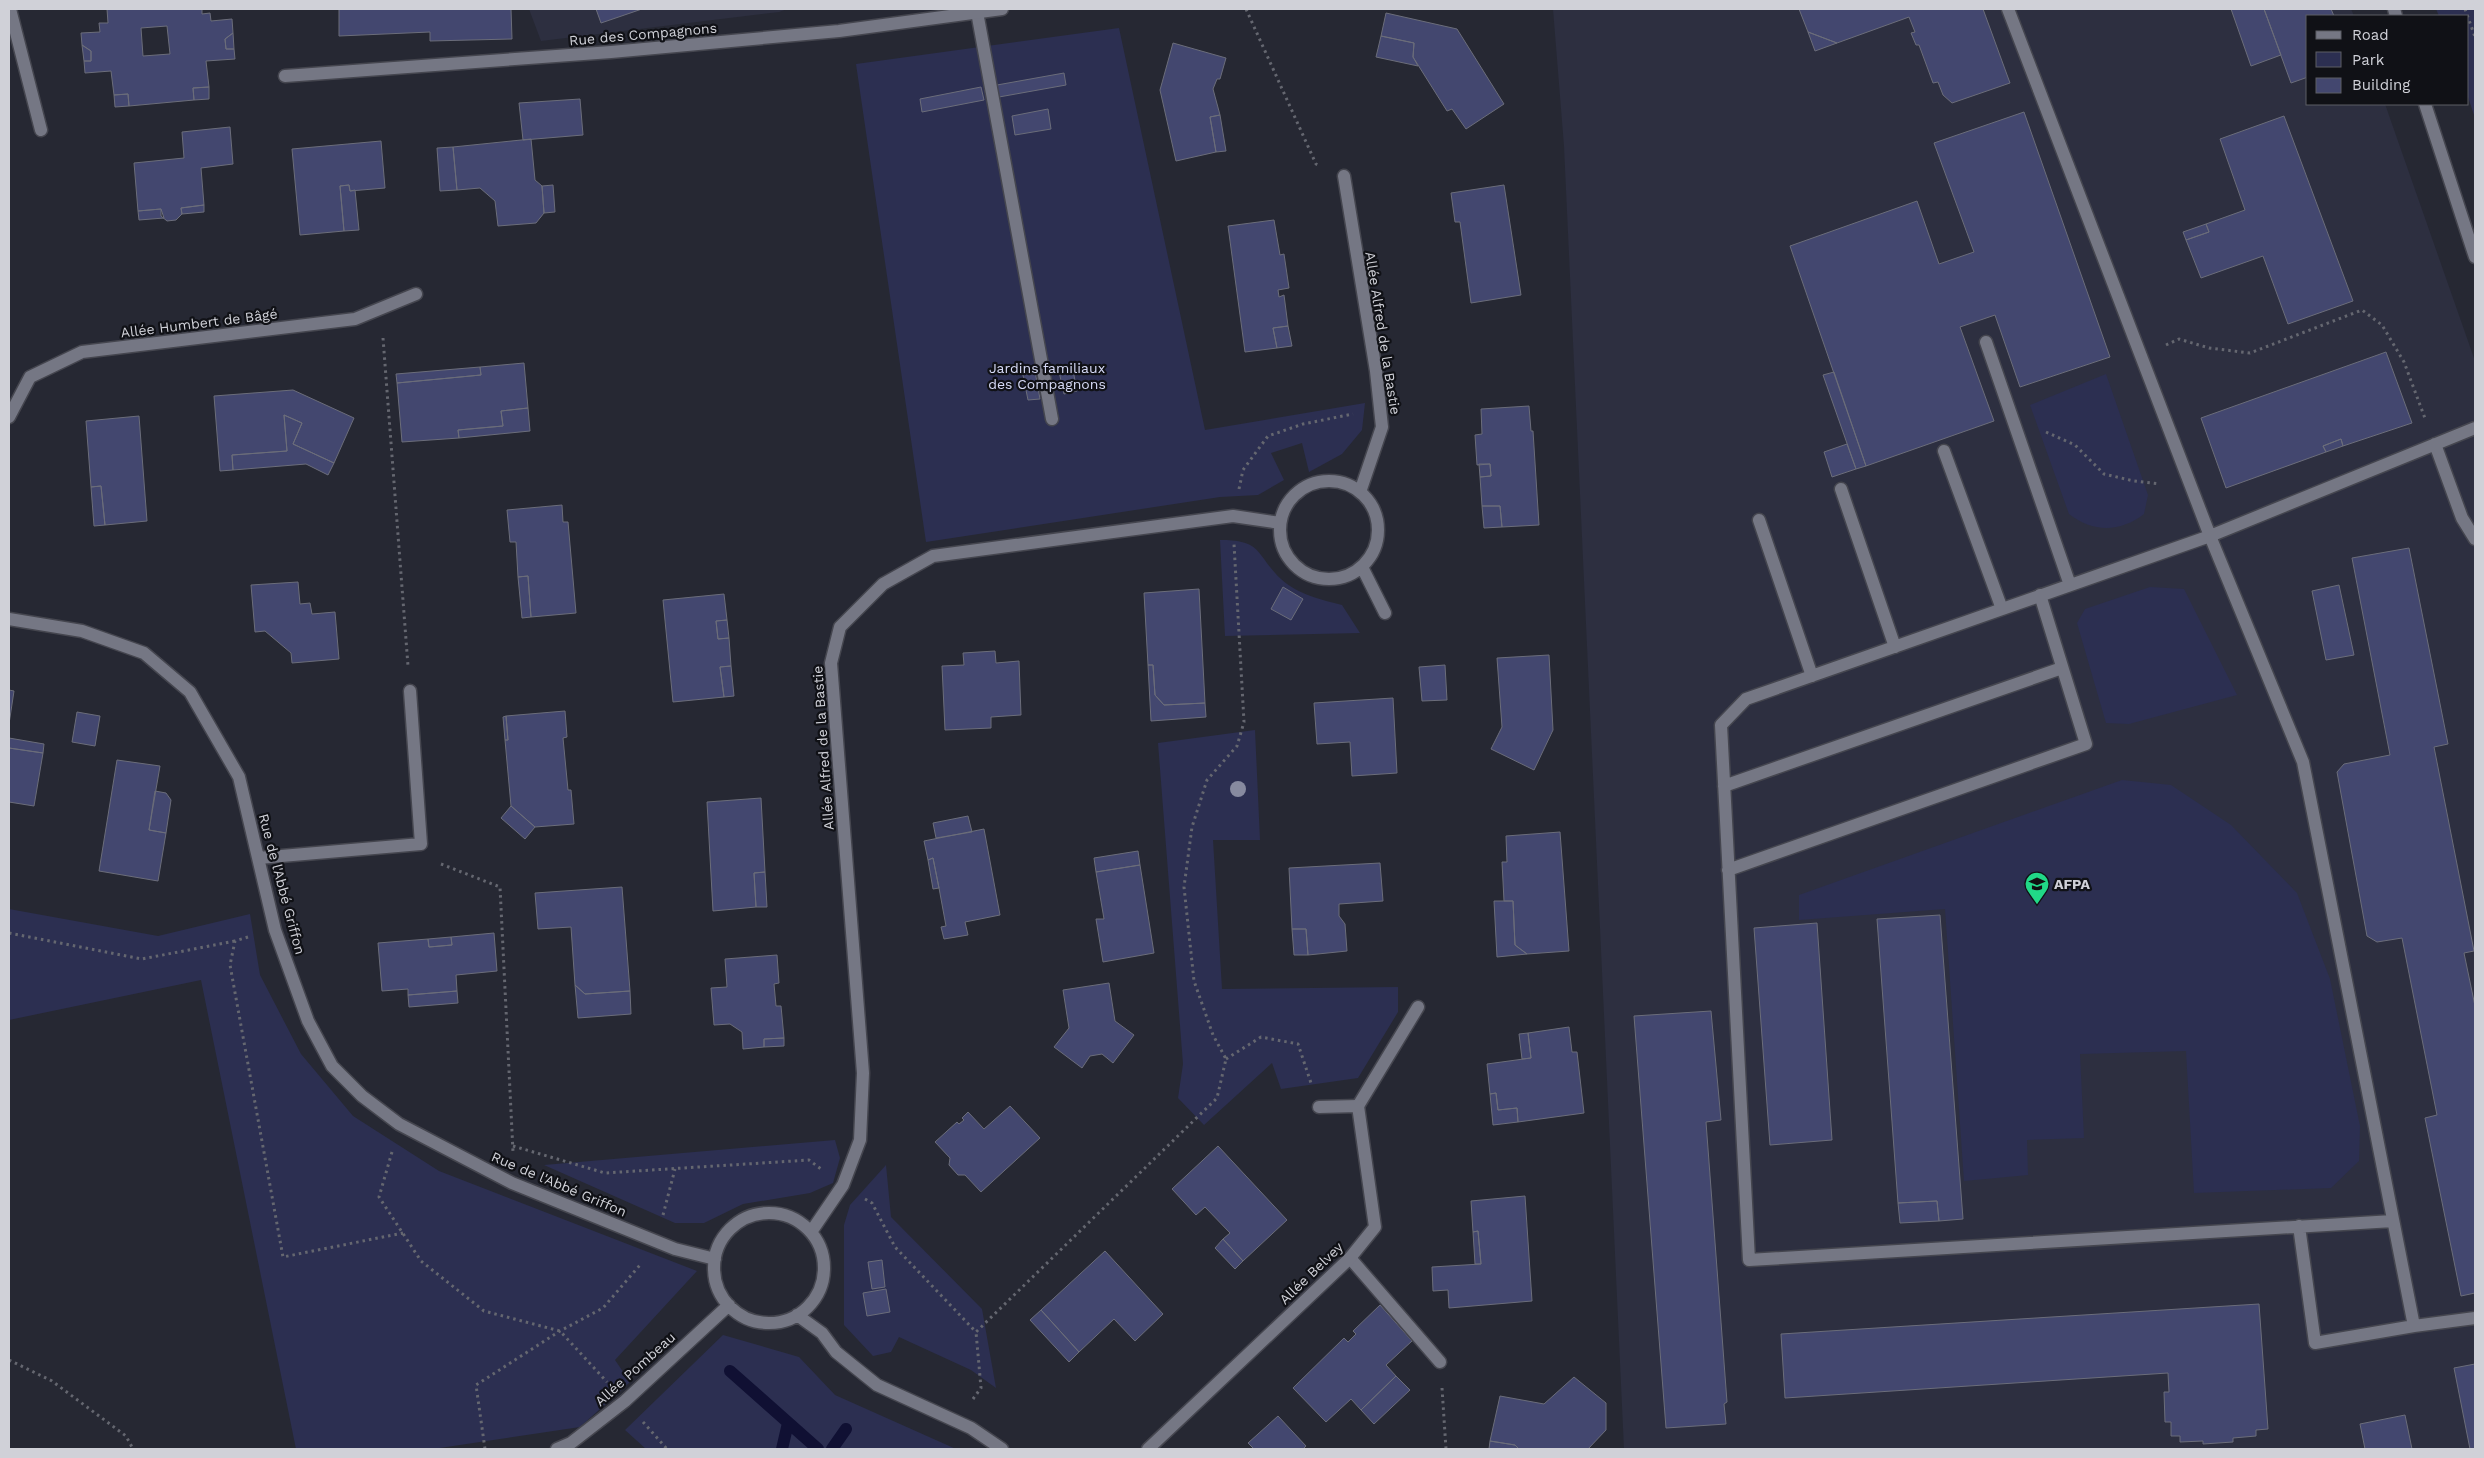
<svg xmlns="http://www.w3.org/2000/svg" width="2484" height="1458" viewBox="0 0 2484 1458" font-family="'Work Sans',sans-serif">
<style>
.built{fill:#2d2f40}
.green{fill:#2c2f51}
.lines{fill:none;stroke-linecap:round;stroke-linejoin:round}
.stream{stroke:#101033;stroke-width:12}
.building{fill:#43476f;stroke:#6b6d7a;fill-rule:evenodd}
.service-casing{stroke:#45464f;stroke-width:15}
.minor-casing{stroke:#45464f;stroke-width:15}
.tertiary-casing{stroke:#45464f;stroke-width:15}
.path{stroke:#656770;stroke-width:3;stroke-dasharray:2.5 4;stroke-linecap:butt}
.service{stroke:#757784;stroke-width:12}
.minor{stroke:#757784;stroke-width:12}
.tertiary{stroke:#757784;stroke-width:12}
.tree{fill:#878a9f}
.labels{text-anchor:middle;stroke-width:4.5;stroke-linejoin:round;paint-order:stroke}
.street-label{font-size:14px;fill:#d0d1d8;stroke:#101116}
.park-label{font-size:14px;fill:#d7dbf7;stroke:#101116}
.poi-label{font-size:14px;font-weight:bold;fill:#d0d1d8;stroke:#101116;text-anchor:start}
</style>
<rect width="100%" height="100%" fill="#262833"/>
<!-- built -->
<path class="built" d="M 529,9 L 787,9 L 779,12 L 541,41 Z
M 1553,9 L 2351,9 L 2354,16 L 2308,16 L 2308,104 L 2385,104 L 2475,361 L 2475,1449 L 1624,1449 L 1564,146 Z"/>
<!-- green -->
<path class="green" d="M 2436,9 L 2475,9 L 2475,118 L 2468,97 L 2468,16 L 2439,16 Z
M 1119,28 L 1205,430 L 1365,403 L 1362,430 L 1342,454 L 1309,472 L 1302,443 L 1271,453 L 1284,480 L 1258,495 L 1220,497 L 926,542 L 856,64 Z
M 2106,374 L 2148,495 L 2144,514 C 2121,532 2093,533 2069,514 L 2030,405 Z
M 1220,540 C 1263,540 1255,554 1281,579 C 1297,594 1322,600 1342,605 L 1360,633 L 1225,636 Z
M 2150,587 L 2184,589 L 2237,695 L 2129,724 L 2106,723 L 2077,623 L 2085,609 Z
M 1255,730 L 1260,840 L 1213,840 L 1222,989 L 1398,987 L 1398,1012 L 1358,1078 L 1281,1089 L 1272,1063 L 1204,1125 L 1178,1098 L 1183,1064 L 1158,743 Z
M 2122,780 L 2171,785 L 2231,825 L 2297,893 L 2330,979 L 2360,1126 L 2359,1161 L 2331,1188 L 2194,1193 L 2186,1051 L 2080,1054 L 2084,1138 L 2027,1140 L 2028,1175 L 1964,1181 L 1945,909 L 1799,920 L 1799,895 Z
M 9,909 L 158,936 L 250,914 L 260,975 L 301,1054 L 353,1116 L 439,1171 L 697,1271 L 615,1360 L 630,1382 L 580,1427 L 433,1449 L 296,1449 L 201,980 L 9,1020 Z
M 835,1140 L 840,1158 L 833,1183 L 810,1193 L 743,1204 L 704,1223 L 675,1223 L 544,1165 Z
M 886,1165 L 891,1217 L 982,1309 L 996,1388 L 971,1370 L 899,1337 L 891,1352 L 873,1356 L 844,1325 L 844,1225 L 850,1205 Z
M 723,1335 L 799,1357 L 835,1395 L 956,1449 L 646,1449 L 625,1430 Z"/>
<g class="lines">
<!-- stream -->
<path class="stream" d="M 730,1371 L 818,1449
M 782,1449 L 788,1423
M 832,1449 L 846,1429"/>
</g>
<!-- building -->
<path class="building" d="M 107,9 L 202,9 L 202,14 L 210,13 L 211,21 L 232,19 L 233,33 L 225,39 L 226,49 L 234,49 L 235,59 L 206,61 L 209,87 L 193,88 L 194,100 L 129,106 L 128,94 L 114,95 L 111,71 L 85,73 L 84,61 L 91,61 L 91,51 L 82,45 L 81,33 L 100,32 L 99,23 L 108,23 ZM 167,26 L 170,54 L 143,56 L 141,28 Z
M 339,9 L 511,9 L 512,39 L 430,41 L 430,32 L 339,36 Z
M 596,9 L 642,9 L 601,23 Z
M 1799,9 L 1983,9 L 2010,83 L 1952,103 L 1943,95 L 1938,82 L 1933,83 L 1919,45 L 1916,45 L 1911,33 L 1915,32 L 1909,17 L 1837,43 L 1808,32 Z
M 2231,9 L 2264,9 L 2281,55 L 2251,66 Z
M 2264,9 L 2331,9 L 2334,16 L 2308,16 L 2308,77 L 2291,83 Z
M 1386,13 L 1457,29 L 1504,104 L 1466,129 L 1452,109 L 1447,111 L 1413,57 L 1414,43 L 1381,36 Z
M 1808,32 L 1837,43 L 1815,51 Z
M 233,33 L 234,49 L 226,49 L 225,39 Z
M 1381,36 L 1414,43 L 1413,57 L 1418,66 L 1376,57 Z
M 1173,43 L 1226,58 L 1220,79 L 1217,79 L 1213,89 L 1220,115 L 1210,117 L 1216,152 L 1176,161 L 1160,90 Z
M 82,45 L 91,51 L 91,61 L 84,61 Z
M 1064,73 L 1066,85 L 999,97 L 997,85 Z
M 209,87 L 209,99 L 194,100 L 193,88 Z
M 981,87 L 984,100 L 922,112 L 920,99 Z
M 128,94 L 129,106 L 115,107 L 114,95 Z
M 580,99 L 583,135 L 523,140 L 519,103 Z
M 1048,109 L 1051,129 L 1015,135 L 1012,116 Z
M 2024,112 L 2110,357 L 2020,387 L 1995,315 L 1960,327 L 1994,421 L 1866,466 L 1790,246 L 1917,201 L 1939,264 L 1974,252 L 1934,143 Z
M 1220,115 L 1226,151 L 1216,152 L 1210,117 Z
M 2284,116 L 2353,301 L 2288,324 L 2263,256 L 2201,278 L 2186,240 L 2209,232 L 2206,224 L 2245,210 L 2220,139 Z
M 230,127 L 233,164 L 201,168 L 204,205 L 181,208 L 182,214 L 176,220 L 167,221 L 161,216 L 161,209 L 138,211 L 134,163 L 184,158 L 182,132 Z
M 531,139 L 535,180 L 542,186 L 544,213 L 536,223 L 498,226 L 495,201 L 480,188 L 457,190 L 453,147 Z
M 381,141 L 385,188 L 350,191 L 349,185 L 340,186 L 344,231 L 300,235 L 292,149 Z
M 453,147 L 457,190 L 440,191 L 437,148 Z
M 349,185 L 350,191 L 355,190 L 359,230 L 344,231 L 340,186 Z
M 553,185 L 555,212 L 544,213 L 542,186 Z
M 1504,185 L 1521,295 L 1471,303 L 1460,222 L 1455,222 L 1451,193 Z
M 204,205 L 204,212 L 182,214 L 181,208 Z
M 161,209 L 164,218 L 139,220 L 138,211 Z
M 1274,220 L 1280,255 L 1284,254 L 1289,288 L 1278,290 L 1279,297 L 1284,295 L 1288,326 L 1273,328 L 1277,348 L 1245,352 L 1228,226 Z
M 2206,224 L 2209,232 L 2186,240 L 2183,232 Z
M 1288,326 L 1292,346 L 1277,348 L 1273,328 Z
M 2386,352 L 2412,423 L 2343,446 L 2341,439 L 2323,446 L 2326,452 L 2226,488 L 2201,418 Z
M 524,363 L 528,408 L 501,411 L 503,426 L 458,430 L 459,438 L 402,442 L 397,383 L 481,375 L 480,367 Z
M 1072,365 L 1077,391 L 1064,394 L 1058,367 Z
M 480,367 L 481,375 L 397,383 L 396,374 Z
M 1035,371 L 1040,399 L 1028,400 L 1023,375 Z
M 1834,372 L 1866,466 L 1856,469 L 1823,375 Z
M 293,390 L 354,418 L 334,463 L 293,444 L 302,423 L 284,415 L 287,451 L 232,455 L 233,470 L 220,471 L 214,396 Z
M 1529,406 L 1531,431 L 1533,431 L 1539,525 L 1502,527 L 1500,506 L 1482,506 L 1480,477 L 1491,476 L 1490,464 L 1477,465 L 1475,435 L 1482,434 L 1481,409 Z
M 528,408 L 530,431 L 459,438 L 458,430 L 503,426 L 501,411 Z
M 284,415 L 302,423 L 293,444 L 334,463 L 328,475 L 306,464 L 233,470 L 232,455 L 287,451 Z
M 139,416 L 147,521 L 105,525 L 101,486 L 91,487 L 86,421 Z
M 2341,439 L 2343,446 L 2326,452 L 2323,446 Z
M 1847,444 L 1856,469 L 1832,477 L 1824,452 Z
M 1479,464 L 1490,464 L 1491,476 L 1480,477 Z
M 101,486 L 105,525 L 94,526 L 91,487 Z
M 562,505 L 563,522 L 568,522 L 576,613 L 531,617 L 528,576 L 518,577 L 516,542 L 510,542 L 507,510 Z
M 1482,506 L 1500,506 L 1502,527 L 1484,528 Z
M 2409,548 L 2448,744 L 2434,747 L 2474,951 L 2464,953 L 2475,1006 L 2475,1293 L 2461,1296 L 2425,1118 L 2437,1115 L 2402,938 L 2377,942 L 2367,936 L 2337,772 L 2344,764 L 2390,755 L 2352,558 Z
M 528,576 L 531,617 L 522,618 L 518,577 Z
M 298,582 L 300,604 L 310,603 L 312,614 L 335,612 L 339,659 L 292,663 L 291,653 L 265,631 L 255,632 L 251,585 Z
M 2339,585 L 2354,655 L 2326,660 L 2312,591 Z
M 1283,587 L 1303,599 L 1291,620 L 1271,609 Z
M 1199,589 L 1205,703 L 1164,705 L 1155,695 L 1153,665 L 1148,665 L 1144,593 Z
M 724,594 L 727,620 L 716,621 L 718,639 L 729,638 L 731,666 L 720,667 L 724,697 L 673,702 L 663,600 Z
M 727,620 L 729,638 L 718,639 L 716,621 Z
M 995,651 L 996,663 L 1019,661 L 1021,715 L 991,717 L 991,728 L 945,730 L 942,666 L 964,665 L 963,653 Z
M 1549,655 L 1553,730 L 1534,770 L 1491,749 L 1502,727 L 1497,658 Z
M 1148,665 L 1153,665 L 1155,695 L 1164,705 L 1205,703 L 1206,717 L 1151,721 Z
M 1445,665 L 1447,700 L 1422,701 L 1419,667 Z
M 731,666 L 734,696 L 724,697 L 720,667 Z
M 9,690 L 14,691 L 9,724 Z
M 1393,698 L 1397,773 L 1352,776 L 1350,742 L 1317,744 L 1314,703 Z
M 565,711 L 567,737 L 563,738 L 568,790 L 571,790 L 574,824 L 535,827 L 511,806 L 505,740 L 508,740 L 506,716 Z
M 77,712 L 100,716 L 95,746 L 72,742 Z
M 506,716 L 508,740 L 505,740 L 503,717 Z
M 9,738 L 44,744 L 43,753 L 9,748 Z
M 9,748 L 43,753 L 34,806 L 9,802 Z
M 117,760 L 160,766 L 149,830 L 166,833 L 158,881 L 99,871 Z
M 155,791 L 166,793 L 171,800 L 166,833 L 149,830 Z
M 761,798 L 765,872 L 754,873 L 756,907 L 713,911 L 707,802 Z
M 511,806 L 535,827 L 525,839 L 501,818 Z
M 968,816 L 972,832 L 936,838 L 933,823 Z
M 984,829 L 1000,915 L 965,922 L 968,935 L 944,939 L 941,927 L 946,926 L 939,888 L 933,858 L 928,860 L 924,841 Z
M 1560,832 L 1569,951 L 1527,954 L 1515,945 L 1513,901 L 1504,901 L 1502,862 L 1507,862 L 1506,836 Z
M 1138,851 L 1140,865 L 1096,872 L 1094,858 Z
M 933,858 L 939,888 L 933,889 L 928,860 Z
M 1380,863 L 1383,901 L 1339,904 L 1339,916 L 1345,924 L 1347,951 L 1308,955 L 1306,929 L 1292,929 L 1289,868 Z
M 1140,865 L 1154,953 L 1103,962 L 1096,919 L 1104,919 L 1096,872 Z
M 765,872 L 767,907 L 756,907 L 754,873 Z
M 622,887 L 630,991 L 585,994 L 575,985 L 571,927 L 538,929 L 535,893 Z
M 1494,901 L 1513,901 L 1515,945 L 1527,954 L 1497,957 Z
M 1940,915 L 1963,1219 L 1939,1221 L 1937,1201 L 1898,1203 L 1877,919 Z
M 1817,923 L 1832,1140 L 1770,1145 L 1754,928 Z
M 1292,929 L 1306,929 L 1308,955 L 1294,955 Z
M 494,933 L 497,971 L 456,975 L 457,991 L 408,995 L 408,989 L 382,991 L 378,943 L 428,939 L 429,947 L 452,945 L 451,937 Z
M 451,937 L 452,945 L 429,947 L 428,939 Z
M 777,955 L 779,983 L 774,984 L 776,1006 L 781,1006 L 784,1038 L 764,1039 L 764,1047 L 743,1049 L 742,1032 L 730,1024 L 714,1025 L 711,988 L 727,987 L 725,959 Z
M 1109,983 L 1115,1021 L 1134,1035 L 1113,1063 L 1102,1054 L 1090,1056 L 1082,1068 L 1054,1047 L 1069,1028 L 1063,990 Z
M 575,985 L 585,994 L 630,991 L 631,1014 L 578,1018 Z
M 457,991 L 458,1003 L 409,1007 L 408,995 Z
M 1711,1011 L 1721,1120 L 1706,1122 L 1727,1402 L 1724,1404 L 1726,1424 L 1666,1428 L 1634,1016 Z
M 1569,1027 L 1572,1052 L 1577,1052 L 1584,1113 L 1518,1122 L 1517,1108 L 1498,1110 L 1496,1093 L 1490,1094 L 1487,1064 L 1531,1058 L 1528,1033 Z
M 1528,1033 L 1531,1058 L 1522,1059 L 1519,1034 Z
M 784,1038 L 784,1046 L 764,1047 L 764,1039 Z
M 1496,1093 L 1498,1110 L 1517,1108 L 1518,1122 L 1493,1125 L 1490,1094 Z
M 1010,1106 L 1040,1138 L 981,1192 L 965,1175 L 958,1175 L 949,1165 L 950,1158 L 935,1142 L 957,1122 L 959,1124 L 964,1120 L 962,1118 L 968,1112 L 984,1129 Z
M 1218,1146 L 1287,1220 L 1243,1261 L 1223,1239 L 1230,1233 L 1205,1207 L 1196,1215 L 1172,1189 Z
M 1525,1196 L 1532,1301 L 1449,1308 L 1448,1290 L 1433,1291 L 1432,1267 L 1481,1264 L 1478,1231 L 1473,1232 L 1471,1201 Z
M 1937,1201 L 1939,1221 L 1900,1223 L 1898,1203 Z
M 1478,1231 L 1481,1264 L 1475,1264 L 1473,1232 Z
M 1223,1239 L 1243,1261 L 1235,1269 L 1215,1248 Z
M 1105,1251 L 1163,1314 L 1135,1341 L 1114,1319 L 1079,1352 L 1041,1310 Z
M 882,1260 L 885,1287 L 872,1289 L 868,1262 Z
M 886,1289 L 890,1312 L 867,1316 L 863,1293 Z
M 2259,1304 L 2268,1429 L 2256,1430 L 2256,1436 L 2233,1438 L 2233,1442 L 2203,1444 L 2203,1441 L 2180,1442 L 2180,1436 L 2171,1436 L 2171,1422 L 2165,1422 L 2164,1392 L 2169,1392 L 2168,1373 L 1785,1398 L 1781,1334 Z
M 1380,1305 L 1412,1341 L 1386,1365 L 1396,1376 L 1361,1410 L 1351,1399 L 1326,1422 L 1293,1388 L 1344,1338 L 1348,1342 L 1356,1334 L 1353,1331 Z
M 1041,1310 L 1079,1352 L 1069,1362 L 1030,1320 Z
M 2475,1364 L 2475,1449 L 2470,1449 L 2454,1368 Z
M 1396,1376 L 1410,1390 L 1374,1424 L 1361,1410 Z
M 1574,1377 L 1606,1403 L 1606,1430 L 1588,1449 L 1519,1449 L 1515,1445 L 1490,1441 L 1500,1396 L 1544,1404 Z
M 2405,1415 L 2412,1449 L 2365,1449 L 2360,1424 Z
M 1278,1416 L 1306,1446 L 1303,1449 L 1254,1449 L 1248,1443 Z
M 1490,1441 L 1515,1445 L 1519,1449 L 1489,1449 Z"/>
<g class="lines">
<defs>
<path id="service" d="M 10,9 L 41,130
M 2008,9 L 2210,536 L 2303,762 L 2414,1326 L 2475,1318
M 977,12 L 1052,419
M 1986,342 L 2070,585
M 2435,444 L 2462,518 L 2475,539
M 1944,451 L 2002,609
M 1841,489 L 1895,647
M 1759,520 L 1812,676
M 1724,786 L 2062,668
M 1728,870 L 2086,744 L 2040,595
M 1358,1106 L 1418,1007
M 2393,1221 L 1749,1260 L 1721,725 L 1746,699 L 2210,536 L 2475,428
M 2299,1226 L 2315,1343 L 2414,1326
M 1350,1258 L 1440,1362"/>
<path id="minor" d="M 285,76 L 611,52 L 839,31 L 1002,9
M 1344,176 L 1376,371 L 1382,427 L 1360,492
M 9,417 L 30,377 L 82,352 L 355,319 L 416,294
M1280 530a49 49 0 1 1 98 0a49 49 0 1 1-98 0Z
M 1362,567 L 1385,613
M 9,619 L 82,631 L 144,653 L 190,692 L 239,777 L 275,930 L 308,1021 L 332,1066 L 362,1096 L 399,1124 L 512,1183 L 675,1249 L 715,1259
M 258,858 L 421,844 L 410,691
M714 1268a55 55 0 1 1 110 0a55 55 0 1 1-110 0Z
M 811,1232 L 843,1185 L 860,1140 L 863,1073 L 831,663 L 840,627 L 883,584 L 933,556 L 1233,516 L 1280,523
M 797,1315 L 822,1333 L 836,1352 L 877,1385 L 971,1428 L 1002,1449
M 557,1449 L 571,1443 L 625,1401 L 729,1305
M 1148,1449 L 1350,1258 L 1375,1227 L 1358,1106 L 1319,1107"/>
<path id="tertiary" d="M 2394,9 L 2396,16
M 2425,104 L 2475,257"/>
</defs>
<!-- service casing -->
<use href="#service" class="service-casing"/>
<!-- minor casing -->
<use href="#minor" class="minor-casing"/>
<!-- tertiary casing -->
<use href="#tertiary" class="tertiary-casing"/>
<!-- path -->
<path class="path" d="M 1246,9 L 1316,164 L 1320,166
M 2465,9 L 2475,37
M 383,338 L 408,666
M 2166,345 L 2179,339 L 2209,348 L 2250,353 L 2362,310 L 2382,325 L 2404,362 L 2426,421
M 2046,432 L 2075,445 L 2104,474 L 2134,481 L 2160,484
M 1239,489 L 1243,470 L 1268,436 L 1303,424 L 1353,414
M 441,864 L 500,887 L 513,1152
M 9,933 L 142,959 L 235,941
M 248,937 L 235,941 L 230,965 L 283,1257 L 403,1233
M 1226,1059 L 1261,1037 L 1298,1044 L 1311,1083
M 513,1146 L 605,1173 L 809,1160 L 821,1169
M 392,1152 L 379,1197 L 421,1261 L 484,1311 L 560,1331 L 607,1382
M 865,1199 L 872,1203 L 895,1247 L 976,1332 L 1217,1098 L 1226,1059 L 1213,1035 L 1194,981 L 1184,887 L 1192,827 L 1207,780 L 1237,746 L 1244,722 L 1234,544
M 663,1215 L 675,1169
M 9,1360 L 52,1381 L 126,1436 L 133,1449
M 1442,1388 L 1446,1449
M 973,1399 L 981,1388 L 976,1332
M 643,1422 L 667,1449
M 485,1449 L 476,1385 L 560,1331 L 603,1308 L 640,1265"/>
<!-- service -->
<use href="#service" class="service"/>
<!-- minor -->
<use href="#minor" class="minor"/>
<!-- tertiary -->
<use href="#tertiary" class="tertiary"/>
</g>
<!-- trees -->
<circle class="tree" cx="1238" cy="789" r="8"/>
<!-- icons -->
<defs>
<symbol id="university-pin" viewBox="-11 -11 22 30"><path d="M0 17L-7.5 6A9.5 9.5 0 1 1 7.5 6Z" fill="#21d887" stroke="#101116"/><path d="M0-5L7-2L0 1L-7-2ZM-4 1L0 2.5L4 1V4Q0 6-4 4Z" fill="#111"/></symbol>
</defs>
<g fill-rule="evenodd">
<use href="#university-pin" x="2023" y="870" width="28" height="38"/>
</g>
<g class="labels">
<!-- street labels -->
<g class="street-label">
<text transform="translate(643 34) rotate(-5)" y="5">Rue des Compagnons</text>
<text transform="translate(199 323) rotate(-7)" y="5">Allée Humbert de Bâgé</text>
<text transform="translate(1383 333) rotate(81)" y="5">Allée Alfred de la Bastie</text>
<text transform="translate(823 748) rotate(-94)" y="5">Allée Alfred de la Bastie</text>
<text transform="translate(282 884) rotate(75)" y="5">Rue de l'Abbé Griffon</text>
<text transform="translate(559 1184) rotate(23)" y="5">Rue de l'Abbé Griffon</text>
<text transform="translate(1311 1273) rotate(-44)" y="5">Allée Belvey</text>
<text transform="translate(635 1369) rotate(-42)" y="5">Allée Pombeau</text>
</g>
<!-- park labels -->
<g class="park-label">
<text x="1047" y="373">Jardins familiaux<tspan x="1047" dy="16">des Compagnons</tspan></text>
</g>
<!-- poi labels -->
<g class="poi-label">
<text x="2054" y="889">AFPA</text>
</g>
</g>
<!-- border -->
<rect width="2484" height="1458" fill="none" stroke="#d0d1d8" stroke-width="20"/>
<!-- legend -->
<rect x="2306" y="15" width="162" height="90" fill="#101116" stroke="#5d5e64"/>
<rect x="2316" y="31" width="25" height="8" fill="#757784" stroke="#5d5e64"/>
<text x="2352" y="40" font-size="15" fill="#d0d1d8">Road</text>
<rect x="2316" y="52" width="25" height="15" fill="#2c2f51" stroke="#5d5e64"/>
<text x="2352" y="65" font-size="15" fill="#d0d1d8">Park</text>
<rect x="2316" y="78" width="25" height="15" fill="#43476f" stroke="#5d5e64"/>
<text x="2352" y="90" font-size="15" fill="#d0d1d8">Building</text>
</svg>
